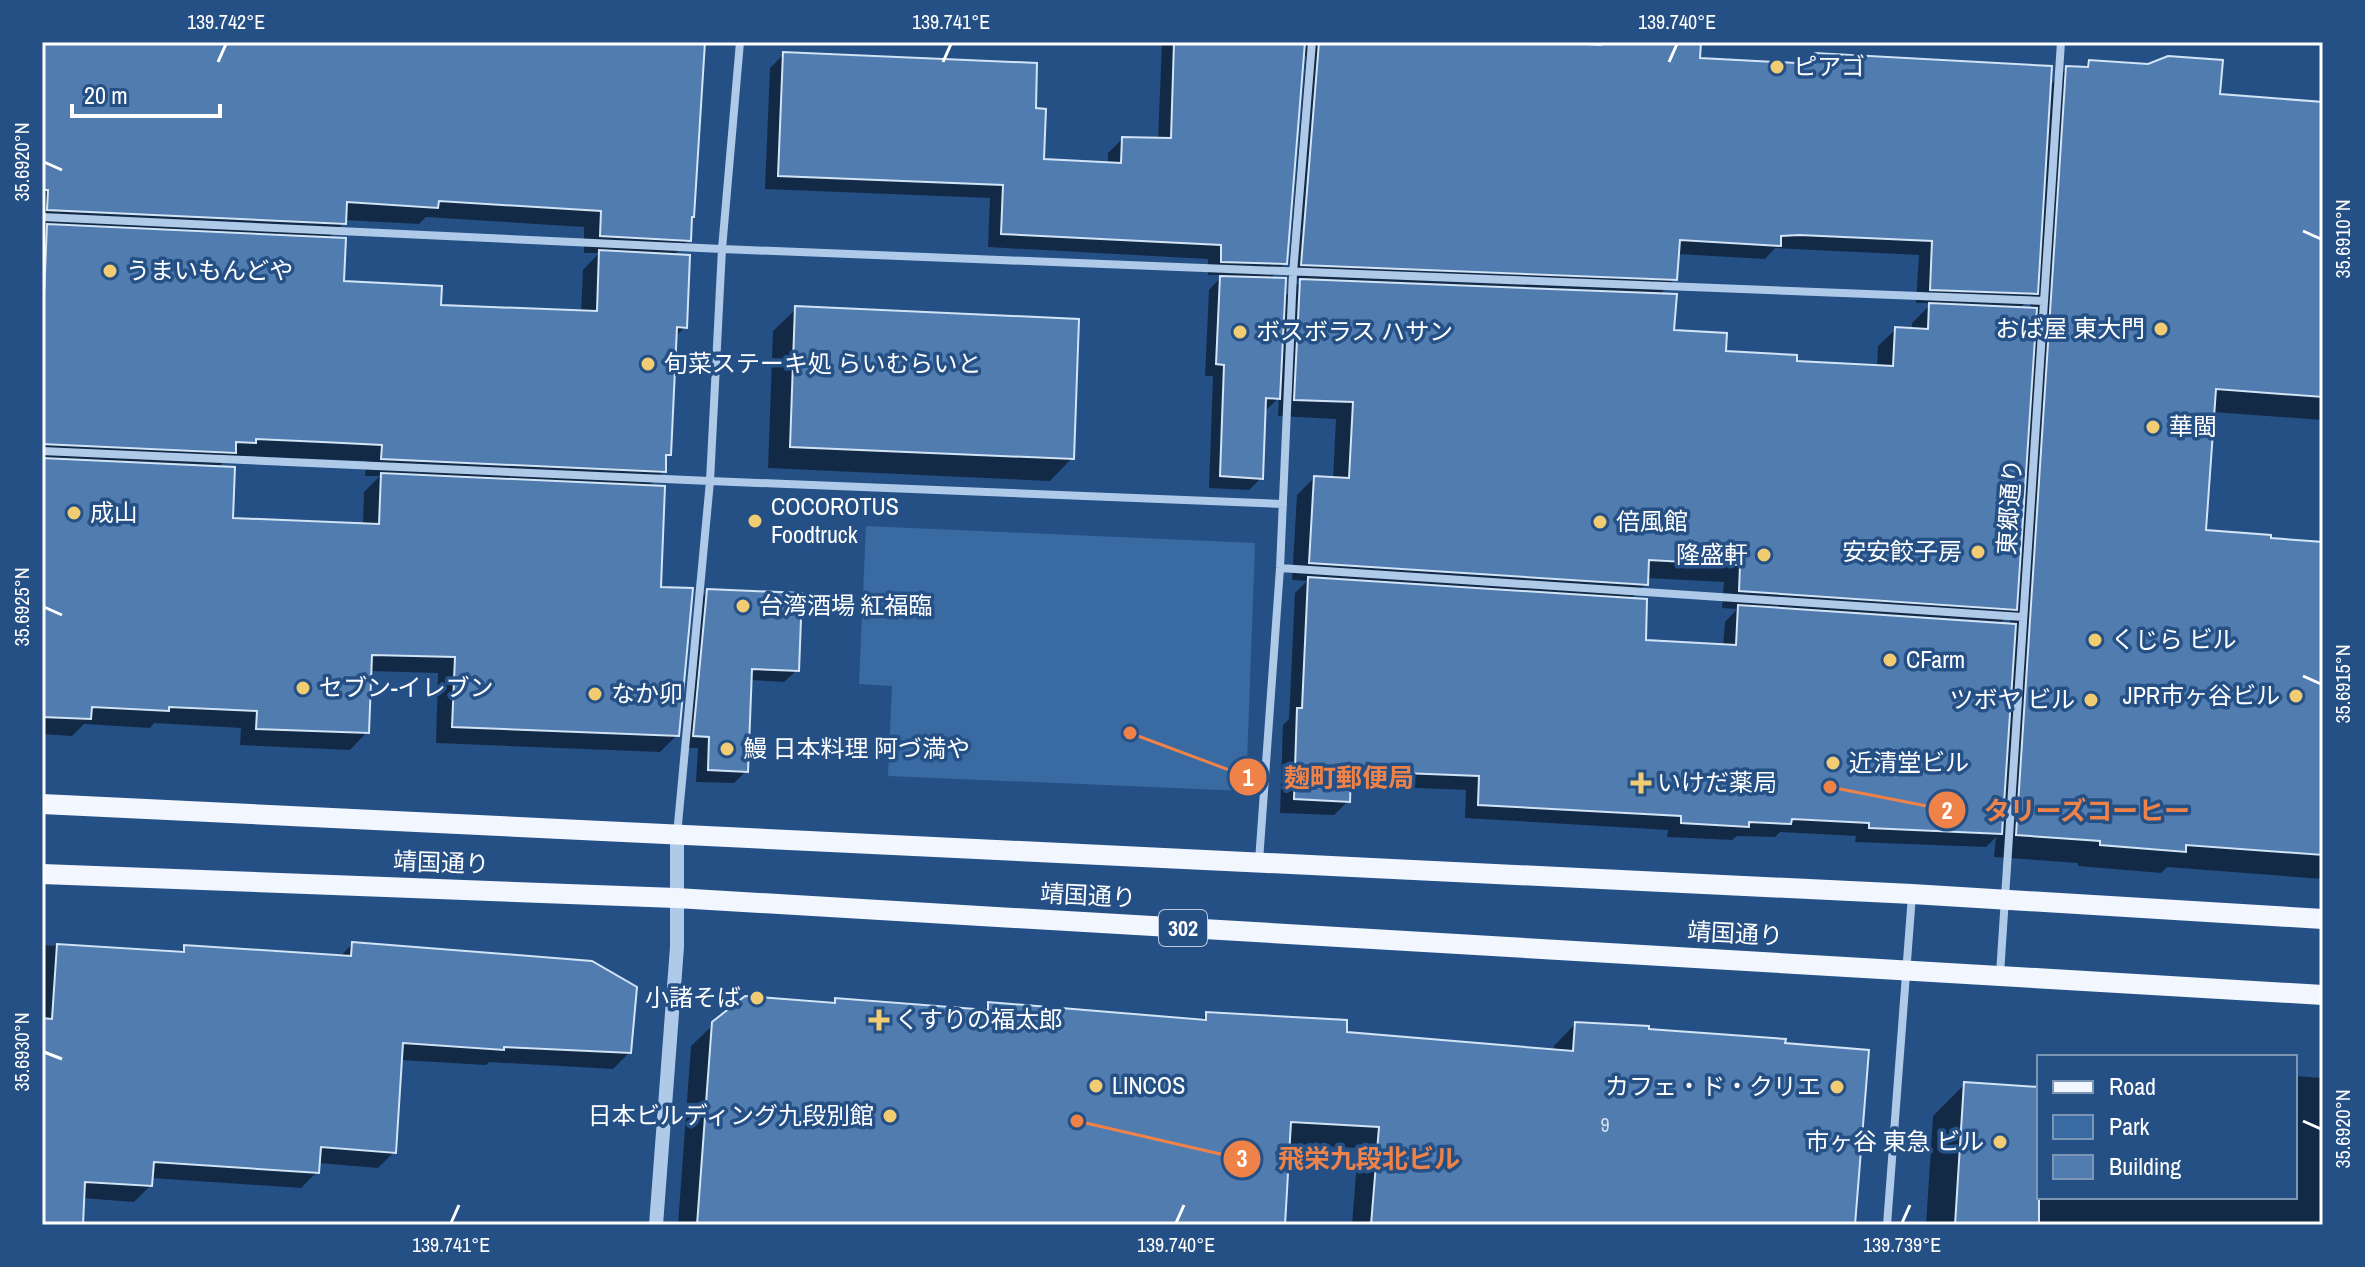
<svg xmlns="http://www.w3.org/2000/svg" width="2365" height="1267" viewBox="0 0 2365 1267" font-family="'Archivo Narrow','Noto Sans JP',sans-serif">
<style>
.green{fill:#396aa2}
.shadow{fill:#0007;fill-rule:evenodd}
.building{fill:#517caf;stroke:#d3e4f6;stroke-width:2}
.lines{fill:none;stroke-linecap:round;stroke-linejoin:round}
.minor{stroke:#afcae8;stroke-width:8}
.tertiary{stroke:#afcae8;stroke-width:14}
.primary{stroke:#f2f6fe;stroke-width:20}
.ticks{fill:none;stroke:#fff;stroke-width:3}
.poi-dot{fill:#f2cc73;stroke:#255086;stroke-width:3}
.labels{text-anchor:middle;stroke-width:7;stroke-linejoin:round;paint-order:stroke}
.number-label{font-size:20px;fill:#d4deeb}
.shield{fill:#255086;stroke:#becadb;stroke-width:2}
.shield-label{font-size:22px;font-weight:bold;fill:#fff}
.poi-label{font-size:24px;fill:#fff;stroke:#255086;text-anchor:start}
.street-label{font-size:24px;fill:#fff;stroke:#255086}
.leader{fill:none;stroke:#ee8249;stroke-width:3}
.callout-dot{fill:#ee8249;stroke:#255086;stroke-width:3}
.mark-label{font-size:24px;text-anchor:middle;font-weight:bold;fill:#fff}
.callout-label{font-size:26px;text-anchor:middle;font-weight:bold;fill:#ee8249;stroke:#255086;stroke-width:7;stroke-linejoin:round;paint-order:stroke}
.neatline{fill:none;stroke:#fff;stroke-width:3}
.ticks-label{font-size:20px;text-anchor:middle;fill:#fff}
</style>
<rect width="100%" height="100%" fill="#255086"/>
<!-- green -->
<path class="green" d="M 866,526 L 1255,543 L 1246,791 L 888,776 L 892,686 L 859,684 Z"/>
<!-- shadow -->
<path class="shadow" d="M 42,42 L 703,42 L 689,240 L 673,256 L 685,327 L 674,338 L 669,454 L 664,459 L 664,471 L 648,487 L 677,735 L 660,752 L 436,743 L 438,673 L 369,671 L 367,732 L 350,750 L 240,745 L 241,728 L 154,723 L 150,728 L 84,724 L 72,736 L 42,734 ZM 426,217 L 584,227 L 584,253 L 599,253 L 583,270 L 581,312 L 439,307 L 342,283 L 328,239 L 344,223 L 344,220 L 419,224 ZM 241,456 L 366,461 L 365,476 L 380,476 L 364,492 L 363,525 L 231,520 L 218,468 L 226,459 L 237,460 Z
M 1162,42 L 1506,42 L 1594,47 L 1599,42 L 1679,42 L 1698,60 L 1805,65 L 1815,55 L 2049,86 L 2067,68 L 2083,69 L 2089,62 L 2218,96 L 2323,104 L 2323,420 L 2212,412 L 2204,532 L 2323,544 L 2323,879 L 2167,867 L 2161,873 L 2078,866 L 2078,863 L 1994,857 L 1996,837 L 1986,847 L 1855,842 L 1856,836 L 1780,832 L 1775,837 L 1737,836 L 1732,840 L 1667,837 L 1668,830 L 1465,818 L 1466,790 L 1349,785 L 1348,801 L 1334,815 L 1280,813 L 1283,725 L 1289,719 L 1295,593 L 1307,581 L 1292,580 L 1297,495 L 1314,478 L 1333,479 L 1336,419 L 1278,416 L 1279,398 L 1266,410 L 1264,410 L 1261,478 L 1249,490 L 1209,488 L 1213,376 L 1205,376 L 1209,290 L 1223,275 L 1208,275 L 1208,259 L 988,247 L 990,198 L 765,189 L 770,68 L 784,54 L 1042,161 L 1108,164 L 1108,153 L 1122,139 L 1158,140 ZM 1302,49 L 1306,57 L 1288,278 L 1303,279 L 1283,298 L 1269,280 L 1285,263 ZM 1775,248 L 1919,255 L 1916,303 L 1932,303 L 1912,323 L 1912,330 L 1896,329 L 1878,346 L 1877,367 L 1795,363 L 1724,353 L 1672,332 L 1659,295 L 1675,279 L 1677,254 L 1765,259 ZM 2031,297 L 2030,309 L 2019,309 ZM 1646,578 L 1724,582 L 1722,608 L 1737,609 L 1725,622 L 1723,646 L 1644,642 L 1630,600 L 1646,584 ZM 2010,613 L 2010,625 L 1999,624 Z
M 796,309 L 1072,458 L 1050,481 L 768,468 L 773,331 Z
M 708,591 L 797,670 L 784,682 L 750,680 L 746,771 L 734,783 L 696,782 L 698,748 L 682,748 L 696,603 Z
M 352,944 L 629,1053 L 613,1069 L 489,1062 L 486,1065 L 400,1060 L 394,1152 L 378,1168 L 318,1163 L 317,1172 L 301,1188 L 151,1178 L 150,1186 L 134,1202 L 82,1198 L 81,1225 L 42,1225 L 42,945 L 178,954 L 185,947 L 340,957 Z
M 836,1000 L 983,1011 L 989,1004 L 1200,1021 L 1207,1014 L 1345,1034 L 1553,1051 L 1554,1046 L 1575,1024 L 1853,1225 L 1352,1225 L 1358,1148 L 1287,1144 L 1283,1225 L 678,1225 L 691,1046 L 714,1024 L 832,1004 Z
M 2295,1076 L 2323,1078 L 2323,1225 L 1926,1225 L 1933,1116 L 1965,1084 L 2039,1089 L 2039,1197 L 2295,1197 Z"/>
<!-- building -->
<path class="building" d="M 42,42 L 705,42 L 694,217 L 692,217 L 691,241 L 600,236 L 601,211 L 439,201 L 438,208 L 347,202 L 346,224 L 47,210 L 48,190 L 42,190 Z
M 1174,42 L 1305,42 L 1287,264 L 1221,262 L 1221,245 L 1001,234 L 1003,185 L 778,176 L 783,52 L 1037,63 L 1036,108 L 1046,109 L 1044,159 L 1121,163 L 1122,137 L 1171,138 Z
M 1319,42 L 1549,42 L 1601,45 L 1601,42 L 1701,42 L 1700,58 L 1814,64 L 1815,53 L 2052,66 L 2038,294 L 1930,290 L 1932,241 L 1799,235 L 1781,236 L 1781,246 L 1680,240 L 1677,280 L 1301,265 Z
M 2168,56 L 2223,60 L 2220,94 L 2323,102 L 2323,397 L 2216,389 L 2206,530 L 2271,535 L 2271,538 L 2323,542 L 2323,855 L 2186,845 L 2186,852 L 2100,845 L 2100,841 L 2016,835 L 2066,66 L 2088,67 L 2089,60 L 2148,64 Z
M 47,224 L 346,238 L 344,281 L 442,286 L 441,305 L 597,311 L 599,250 L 690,255 L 687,328 L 677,327 L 671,455 L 666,455 L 666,472 L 381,459 L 382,445 L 322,442 L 256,439 L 256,443 L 236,442 L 236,453 L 42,444 L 42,345 Z
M 1220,276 L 1286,278 L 1280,399 L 1266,398 L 1263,479 L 1220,476 L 1224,365 L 1216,364 Z
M 1300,279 L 1677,294 L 1674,330 L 1727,333 L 1726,351 L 1797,355 L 1797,361 L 1893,366 L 1895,327 L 1928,329 L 1929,303 L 2037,308 L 2017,610 L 1739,591 L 1740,565 L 1649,560 L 1648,585 L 1309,563 L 1314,476 L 1349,478 L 1353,402 L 1294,400 Z
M 795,306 L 1079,319 L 1074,459 L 790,447 Z
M 42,458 L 235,467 L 233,518 L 379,524 L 381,473 L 665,486 L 661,587 L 693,588 L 679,736 L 452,727 L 455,657 L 372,655 L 369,733 L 256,729 L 257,711 L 169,707 L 169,711 L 92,707 L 91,719 L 42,717 Z
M 1308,577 L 1647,599 L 1646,640 L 1736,645 L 1738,605 L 2016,624 L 2002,834 L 1869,828 L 1869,823 L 1792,819 L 1791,824 L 1749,822 L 1749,827 L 1681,823 L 1681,816 L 1478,805 L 1479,776 L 1351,771 L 1350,802 L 1294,799 L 1297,708 L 1302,708 Z
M 707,589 L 802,593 L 799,671 L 752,669 L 748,772 L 708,770 L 709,737 L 693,736 Z
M 352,942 L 592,961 L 637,987 L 631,1053 L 504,1047 L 504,1050 L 403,1043 L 396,1153 L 321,1147 L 319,1173 L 154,1162 L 152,1186 L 85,1182 L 83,1225 L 42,1225 L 42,1018 L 52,1019 L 57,944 L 184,952 L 184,945 L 351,956 Z
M 745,996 L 835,1003 L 835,998 L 988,1010 L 988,1002 L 1206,1020 L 1206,1012 L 1347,1020 L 1347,1032 L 1573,1051 L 1575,1022 L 1649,1026 L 1649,1029 L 1786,1039 L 1785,1043 L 1869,1050 L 1855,1225 L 1371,1225 L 1379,1127 L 1291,1122 L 1285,1225 L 697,1225 L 712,1022 Z
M 1964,1082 L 2039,1087 L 2039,1225 L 1955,1225 Z"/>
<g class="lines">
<!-- minor -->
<path class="minor" d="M 42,217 L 722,249 L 2044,301
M 42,451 L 710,481 L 1283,504
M 1280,568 L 2023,617
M 677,835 L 710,481 L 722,249 L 740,42
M 1259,861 L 1280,568 L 1293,273 L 1312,42
M 2000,974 L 2061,42
M 1887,1225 L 1912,895"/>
<!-- tertiary -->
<path class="tertiary" d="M 656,1225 L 677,947 L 677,835"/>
<!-- primary -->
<path class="primary" d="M 42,804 L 1912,894 L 2323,919
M 42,874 L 676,898 L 2323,995"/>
</g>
<!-- ticks -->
<path class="ticks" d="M 218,62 L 226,44M 943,62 L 951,44M 1669,62 L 1677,44M 44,162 L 62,170M 2303,231 L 2321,239M 44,607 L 62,615M 2303,676 L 2321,684M 44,1052 L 62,1059M 2303,1121 L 2321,1129M 451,1223 L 459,1205M 1176,1223 L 1184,1205M 1902,1223 L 1910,1205"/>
<!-- markers -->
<g class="poi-dot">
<circle cx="1777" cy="67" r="8"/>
<circle cx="110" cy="271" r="8"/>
<circle cx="2161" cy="329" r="8"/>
<circle cx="1240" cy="332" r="8"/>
<circle cx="648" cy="364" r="8"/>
<circle cx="2153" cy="427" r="8"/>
<circle cx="74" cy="513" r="8"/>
<circle cx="755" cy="521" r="8"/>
<circle cx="1600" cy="522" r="8"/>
<circle cx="1978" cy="552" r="8"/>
<circle cx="1764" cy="555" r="8"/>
<circle cx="743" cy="606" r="8"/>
<circle cx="2095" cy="640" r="8"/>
<circle cx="1890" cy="660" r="8"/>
<circle cx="303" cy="688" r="8"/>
<circle cx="595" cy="694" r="8"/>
<circle cx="2296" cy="696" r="8"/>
<circle cx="2091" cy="700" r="8"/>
<circle cx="727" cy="749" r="8"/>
<circle cx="1833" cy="763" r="8"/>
<path d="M1637 771h8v8h8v8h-8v8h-8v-8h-8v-8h8z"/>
<circle cx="757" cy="998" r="8"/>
<path d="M875 1008h8v8h8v8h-8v8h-8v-8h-8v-8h8z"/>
<circle cx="1096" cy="1086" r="8"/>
<circle cx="1837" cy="1087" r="8"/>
<circle cx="890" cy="1116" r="8"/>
<circle cx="2000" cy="1142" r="8"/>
</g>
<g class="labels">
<!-- number labels -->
<g class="number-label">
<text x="1605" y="1132">9</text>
</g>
<!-- shield labels -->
<rect class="shield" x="1159" y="910" width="48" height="36" rx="6"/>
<g class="shield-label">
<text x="1183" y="936">302</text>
</g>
<!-- poi labels -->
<g class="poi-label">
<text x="1793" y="75">ピアゴ</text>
<text x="126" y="279">うまいもんどや</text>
<text x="2145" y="337" text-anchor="end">おば屋 東大門</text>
<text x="1256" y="340">ボスボラス ハサン</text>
<text x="664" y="372">旬菜ステーキ処 らいむらいと</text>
<text x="2169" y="435">華閩</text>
<text x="771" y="515">COCOROTUS<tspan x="771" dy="28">Foodtruck</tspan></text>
<text x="90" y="521">成山</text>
<text x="1616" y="530">倍風館</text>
<text x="1962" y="560" text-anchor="end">安安餃子房</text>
<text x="1748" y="563" text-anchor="end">隆盛軒</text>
<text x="759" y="614">台湾酒場 紅福臨</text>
<text x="2111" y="648">くじら ビル</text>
<text x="1906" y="668">CFarm</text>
<text x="319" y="696">セブン-イレブン</text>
<text x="611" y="702">なか卯</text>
<text x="2280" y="704" text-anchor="end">JPR市ヶ谷ビル</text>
<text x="2075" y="708" text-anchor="end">ツボヤ ビル</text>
<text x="743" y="757">鰻 日本料理 阿づ満や</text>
<text x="1849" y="771">近清堂ビル</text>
<text x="1657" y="791">いけだ薬局</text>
<text x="741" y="1006" text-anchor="end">小諸そば</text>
<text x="895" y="1028">くすりの福太郎</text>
<text x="1112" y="1094">LINCOS</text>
<text x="1821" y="1095" text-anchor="end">カフェ・ド・クリエ</text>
<text x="874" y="1124" text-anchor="end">日本ビルディング九段別館</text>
<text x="1984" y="1150" text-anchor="end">市ヶ谷 東急 ビル</text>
</g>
<!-- street labels -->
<g class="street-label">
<text transform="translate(2010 507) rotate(-86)" y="8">東郷通り</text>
<text transform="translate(441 863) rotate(2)" y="8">靖国通り</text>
<text transform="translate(1088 896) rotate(3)" y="8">靖国通り</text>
<text transform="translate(1735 934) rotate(3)" y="8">靖国通り</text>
</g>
</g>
<!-- callouts -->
<path class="leader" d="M1130 733L1248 777M1830 787L1947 810M1077 1121L1242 1159"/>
<g class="callout-dot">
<circle cx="1130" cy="733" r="8"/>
<circle cx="1830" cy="787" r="8"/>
<circle cx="1077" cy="1121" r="8"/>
<circle cx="1248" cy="777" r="20"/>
<circle cx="1947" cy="810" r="20"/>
<circle cx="1242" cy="1159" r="20"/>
</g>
<g class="mark-label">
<text x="1248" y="786">1</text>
<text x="1947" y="819">2</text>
<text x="1242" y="1167">3</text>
</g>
<g class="callout-label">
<text x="1349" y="787">麹町郵便局</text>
<text x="2087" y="820">タリーズコーヒー</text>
<text x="1369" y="1168">飛栄九段北ビル</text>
</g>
<!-- border -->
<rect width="2365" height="1267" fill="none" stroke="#255086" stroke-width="88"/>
<!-- legend -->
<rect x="2037" y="1055" width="260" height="144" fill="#255086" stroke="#7c96b6" stroke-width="2"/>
<rect x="2053" y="1081" width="40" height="12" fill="#f2f6fe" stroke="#7c96b6" stroke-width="2"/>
<text x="2109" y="1095" font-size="24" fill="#ffffff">Road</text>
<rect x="2053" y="1115" width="40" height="24" fill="#396aa2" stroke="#7c96b6" stroke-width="2"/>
<text x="2109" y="1135" font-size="24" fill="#ffffff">Park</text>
<rect x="2053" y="1155" width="40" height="24" fill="#517caf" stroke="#7c96b6" stroke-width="2"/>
<text x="2109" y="1175" font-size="24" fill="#ffffff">Building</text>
<!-- scale -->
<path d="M72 104v12h148v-12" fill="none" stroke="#ffffff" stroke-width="4"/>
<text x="84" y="104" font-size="24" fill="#ffffff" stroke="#255086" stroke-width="6" paint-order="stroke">20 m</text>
<rect x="44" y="44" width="2277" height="1179" class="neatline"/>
<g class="ticks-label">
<text x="226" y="29">139.742°E</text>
<text x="951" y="29">139.741°E</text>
<text x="1677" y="29">139.740°E</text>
<text transform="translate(22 162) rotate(-90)" y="7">35.6920°N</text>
<text transform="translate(2343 239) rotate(-90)" y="7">35.6910°N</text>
<text transform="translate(22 607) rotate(-90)" y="7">35.6925°N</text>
<text transform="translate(2343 684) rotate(-90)" y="7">35.6915°N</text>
<text transform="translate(22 1052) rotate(-90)" y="7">35.6930°N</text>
<text transform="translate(2343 1129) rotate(-90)" y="7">35.6920°N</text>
<text x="451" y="1252">139.741°E</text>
<text x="1176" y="1252">139.740°E</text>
<text x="1902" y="1252">139.739°E</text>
</g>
</svg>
